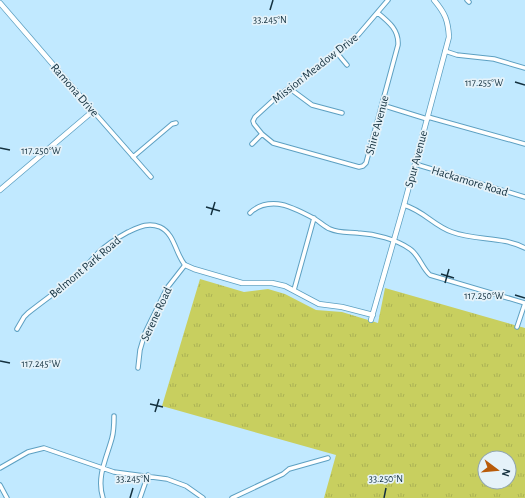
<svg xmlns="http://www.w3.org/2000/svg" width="525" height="498" viewBox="0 0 525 498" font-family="'Alegreya Sans',sans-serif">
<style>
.grass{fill:url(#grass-tufts);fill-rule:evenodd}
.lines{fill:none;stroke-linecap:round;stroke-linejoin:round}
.street-casing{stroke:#5da0c2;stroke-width:5.5}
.secondary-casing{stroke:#5da0c2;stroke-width:6}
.street{stroke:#fff;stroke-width:3.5}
.secondary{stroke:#fff;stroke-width:4.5}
.ticks{fill:none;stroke:#14313f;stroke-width:1.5}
.labels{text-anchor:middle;stroke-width:3.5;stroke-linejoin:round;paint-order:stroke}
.street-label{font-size:12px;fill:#14313f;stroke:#e5f2f9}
.ticks-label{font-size:10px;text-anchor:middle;fill:#14313f;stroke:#e5f2f9;stroke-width:3.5;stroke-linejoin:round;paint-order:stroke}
</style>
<defs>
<pattern id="grass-tufts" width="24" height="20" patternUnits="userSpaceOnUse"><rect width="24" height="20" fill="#c8cf5f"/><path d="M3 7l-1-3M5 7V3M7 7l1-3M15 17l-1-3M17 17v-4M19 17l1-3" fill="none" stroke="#abb254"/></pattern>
</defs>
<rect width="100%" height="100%" fill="#c1e9ff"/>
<!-- grass -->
<path class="grass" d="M 200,279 L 244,292 L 268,289 L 285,294 L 316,310 L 342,312 L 378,323 L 385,288 L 525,328 L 525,498 L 324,498 L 336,455 L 162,406 ZM 485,458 L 509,458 L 509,482 L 485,482 Z"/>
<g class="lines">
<defs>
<path id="street" d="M 467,0 L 469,2
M 378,13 C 389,22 399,30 398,45 L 366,163 L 363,166 L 359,167 L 273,143 L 262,134 L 254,124 L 253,121 L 255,117 L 279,95 L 319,67 L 350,43 L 359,34 L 388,0
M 445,51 L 457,55 L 494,59 L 525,68
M 337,53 L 347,65
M 289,88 L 312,105 L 342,113
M 382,105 L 427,119
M 93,111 L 151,177
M 428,117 L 525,144
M 252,144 L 262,134
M 133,157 L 172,124 L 176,123
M 415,164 L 525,197
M 404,205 C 424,211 434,226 452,232 C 476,241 502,236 525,248
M 250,213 C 257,206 267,203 278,204 C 289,205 304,213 315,219 C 320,222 325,227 330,229 C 339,233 349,232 358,233 C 375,234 396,239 410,249 C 419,255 422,268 430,275 L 525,303
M 294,290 L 314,218
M 517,327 L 525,303
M 17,329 L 24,317 L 28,313 C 42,302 56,292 70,281 C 80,273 89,263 98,253 C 107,244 117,238 128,232 C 139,227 148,222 160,227 C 175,234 175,253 185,265 L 167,288 L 145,333 L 140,350 L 138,368
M 0,468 L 28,452 L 44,448 L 114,472 L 167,479 L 186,486 L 203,498
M 0,485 L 7,498
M 103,498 C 96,477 107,457 112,438 C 114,431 114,423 114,416
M 140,498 L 148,475
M 232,498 L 283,474 L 289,469 L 328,458"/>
<path id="secondary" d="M 0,3 L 93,111 L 0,190
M 185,265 L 194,269 L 242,283 L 272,283 L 285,286 L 319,304 L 342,307 L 373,315
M 371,320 L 404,205 L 449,37 C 448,20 445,13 434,0"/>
</defs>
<!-- street casing -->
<use href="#street" class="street-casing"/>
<!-- secondary casing -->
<use href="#secondary" class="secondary-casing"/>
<!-- street -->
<use href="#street" class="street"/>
<!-- secondary -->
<use href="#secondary" class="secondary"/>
</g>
<!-- ticks -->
<path class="ticks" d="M 270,10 L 273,0M 515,82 L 525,85M 0,148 L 10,150M 206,207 L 220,211M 211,215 L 215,202M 441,274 L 454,278M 445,283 L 449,269M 515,295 L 525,298M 0,361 L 10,363M 150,404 L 163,407M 155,412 L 159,399M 130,498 L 133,488M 384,498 L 386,488"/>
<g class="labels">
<!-- street labels -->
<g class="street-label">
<text transform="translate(315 68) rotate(-38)" y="4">Mission Meadow Drive</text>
<text transform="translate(75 90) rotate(49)" y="4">Ramona Drive</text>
<text transform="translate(377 125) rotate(-75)" y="4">Shire Avenue</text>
<text transform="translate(416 159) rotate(-75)" y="4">Spur Avenue</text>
<text transform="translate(470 181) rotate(17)" y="4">Hackamore Road</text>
<text transform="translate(85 267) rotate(-40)" y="4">Belmont Park Road</text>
<text transform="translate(156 314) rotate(-65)" y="4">Serene Road</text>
</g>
</g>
<g class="ticks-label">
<text x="270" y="23">33.245°N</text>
<text x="484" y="86">117.255°W</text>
<text x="41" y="154">117.250°W</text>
<text x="484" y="299">117.250°W</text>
<text x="41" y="367">117.245°W</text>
<text x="133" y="482">33.245°N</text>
<text x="386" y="482">33.250°N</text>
</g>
<!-- north arrow -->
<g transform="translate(497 470) rotate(106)"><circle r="19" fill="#e5f2f9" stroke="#91a5af"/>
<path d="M0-3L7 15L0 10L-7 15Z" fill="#b85b0a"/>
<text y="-6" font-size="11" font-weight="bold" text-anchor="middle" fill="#14313f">N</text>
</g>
</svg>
